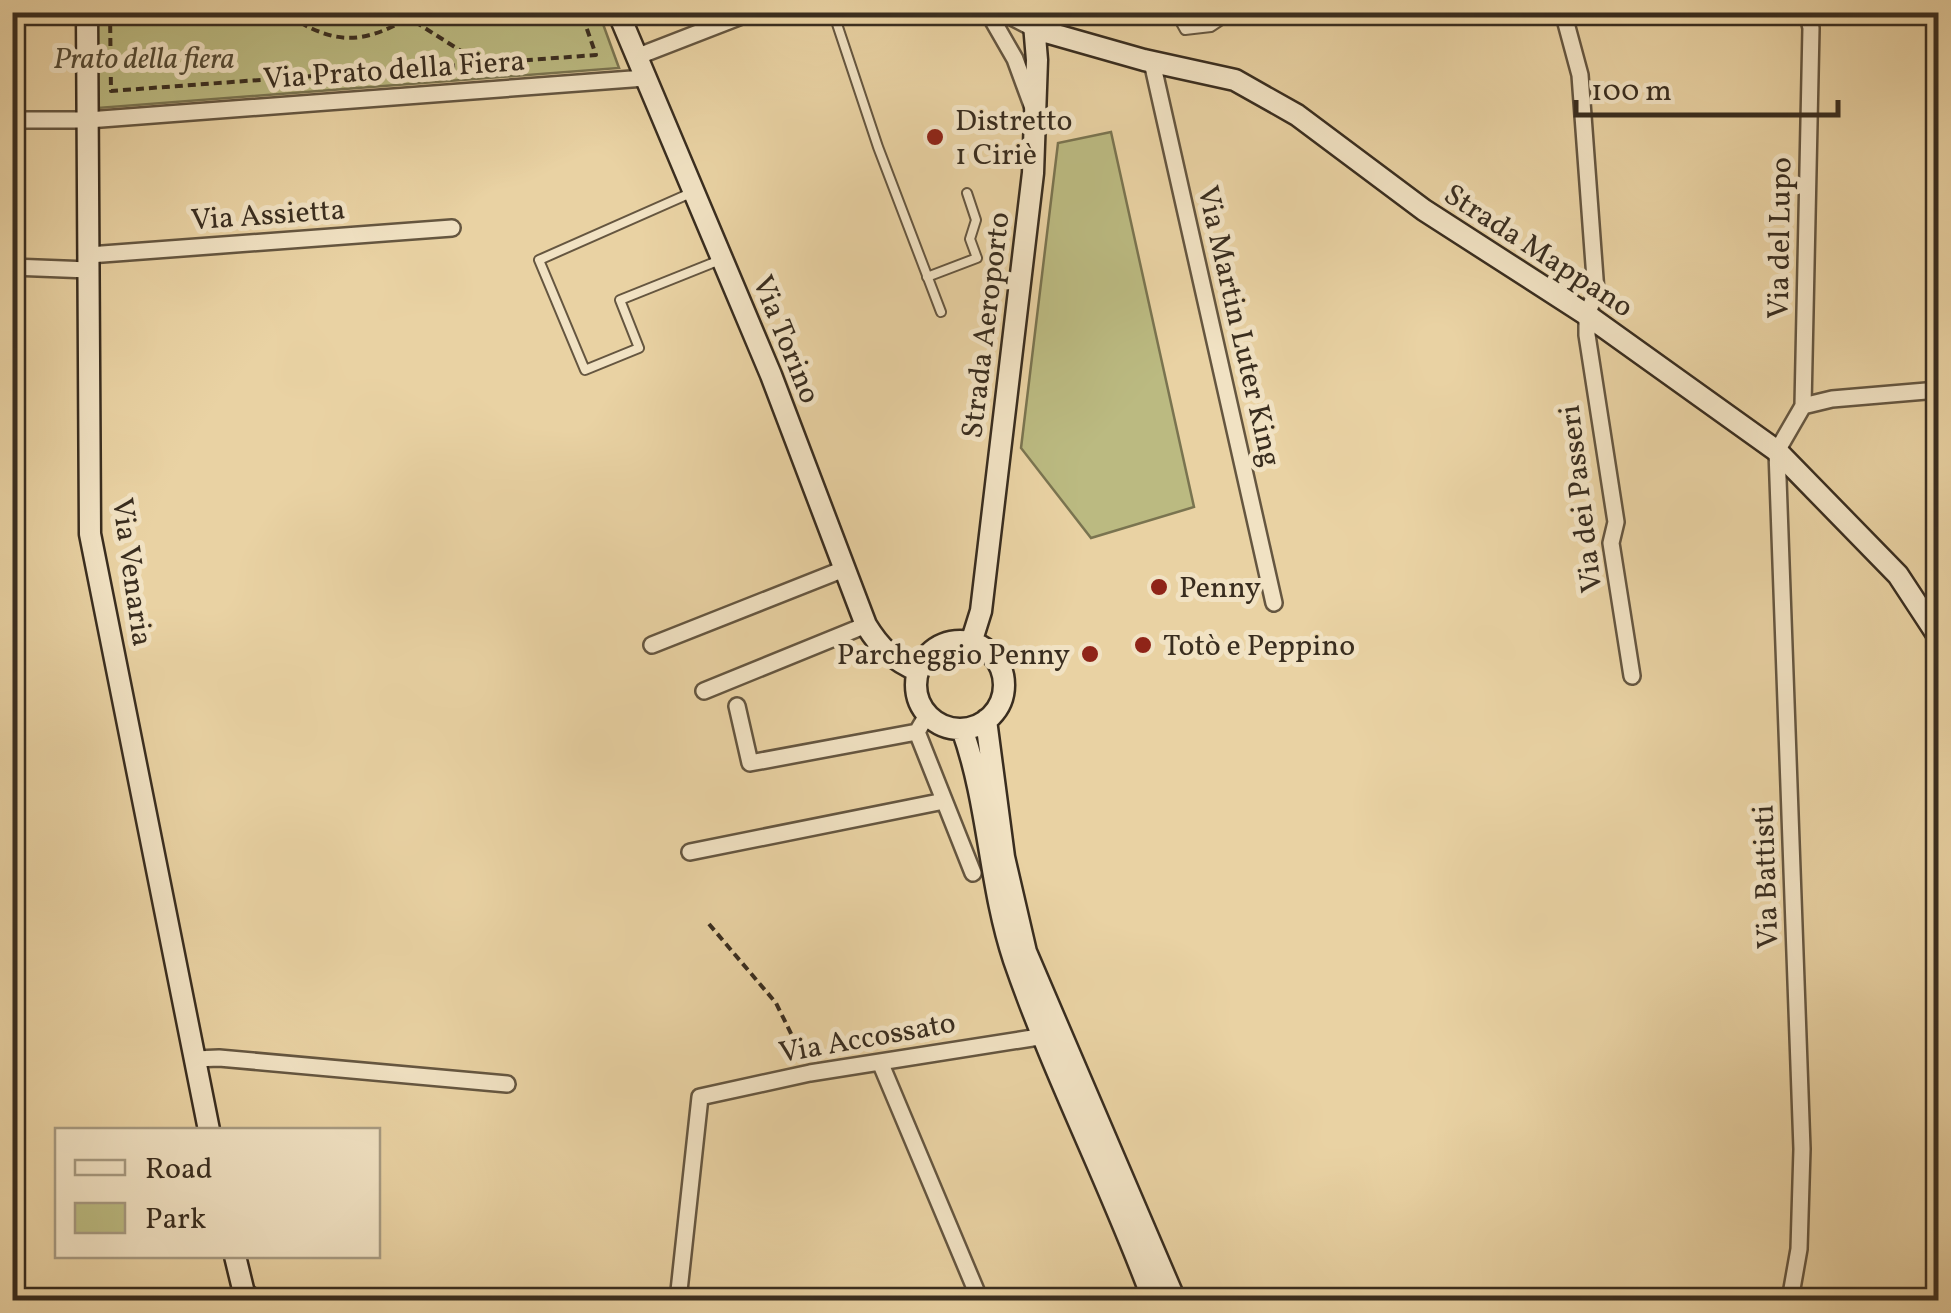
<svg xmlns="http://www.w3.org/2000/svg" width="1951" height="1313" viewBox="0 0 1951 1313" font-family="Vollkorn,serif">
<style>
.green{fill:#bbba81;stroke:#7a7450;stroke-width:2.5}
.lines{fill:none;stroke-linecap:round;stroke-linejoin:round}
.lane-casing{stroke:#655640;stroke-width:12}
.street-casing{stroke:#655640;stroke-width:20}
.secondary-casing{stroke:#392d1f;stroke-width:25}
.path{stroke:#392d1f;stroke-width:4;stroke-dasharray:8 5;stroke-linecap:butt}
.lane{stroke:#f1e2c3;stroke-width:8}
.street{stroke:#f1e2c3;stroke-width:15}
.secondary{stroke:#f1e2c3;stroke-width:20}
.poi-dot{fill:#8f2418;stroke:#f1e2c3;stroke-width:4}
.labels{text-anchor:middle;stroke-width:10;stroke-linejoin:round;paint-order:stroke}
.park-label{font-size:30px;font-style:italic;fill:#534933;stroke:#f1e2c3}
.street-label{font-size:30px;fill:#392d1f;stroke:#f1e2c3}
.poi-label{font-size:30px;fill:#392d1f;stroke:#f1e2c3;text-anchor:start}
</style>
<rect width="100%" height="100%" fill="#e9d2a3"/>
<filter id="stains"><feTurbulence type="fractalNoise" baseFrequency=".002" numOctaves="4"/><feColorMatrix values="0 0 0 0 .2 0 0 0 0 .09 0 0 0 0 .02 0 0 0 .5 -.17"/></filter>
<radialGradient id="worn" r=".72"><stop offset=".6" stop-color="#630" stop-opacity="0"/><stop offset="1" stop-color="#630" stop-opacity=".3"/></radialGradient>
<!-- green -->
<path class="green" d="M 97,13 L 599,13 L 619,68 L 98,108 Z
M 1111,132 L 1194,507 L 1091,538 L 1021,448 L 1058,143 Z"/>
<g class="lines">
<defs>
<path id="lane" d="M 833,12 L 878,147 L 941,312
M 1175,12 L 1185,30 L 1211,27 L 1226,17 L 1225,12
M 693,192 L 539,260 L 585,370 L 639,348 L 620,300 L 720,260
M 927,277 L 977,258 L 970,239 L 976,220 L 967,193"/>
<path id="street" d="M 988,12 L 1015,59 L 1033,108
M 1002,12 L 1035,29
M 1563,12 L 1580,75 L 1596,292 L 1587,315 L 1587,335 L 1616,522 L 1611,543 L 1632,676
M 636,57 L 752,12
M 1152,62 L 1274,603
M 12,120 L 88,120 L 645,78
M 89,255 L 452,228
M 12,267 L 89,270
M 1803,406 L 1811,28 L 1807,12
M 652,645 L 844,569
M 704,691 L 866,625
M 737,706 L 750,763 L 917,732
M 927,715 L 917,732 L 973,873
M 690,852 L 944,801
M 195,1059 L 219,1058 L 507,1084
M 880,1062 L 980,1300
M 678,1300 L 700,1097 L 810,1073 L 1045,1036
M 1790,1300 L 1799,1249 L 1802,1149 L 1777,451 L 1803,406 L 1832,399 L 1938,390"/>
<path id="secondary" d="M 87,12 L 90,534 L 209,1130
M 618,12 L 771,375 L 866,625 C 880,648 893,660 918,671
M 1035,29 L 1144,60 L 1235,80 L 1297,115 L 1424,210 L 1587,315 L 1777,451 L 1898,575 L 1938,636
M916 685a44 44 0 1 1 88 0a44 44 0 1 1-88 0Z
M 971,643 L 981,611 L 1033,173 L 1037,60 L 1033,12
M 986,720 L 1004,857 L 1026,952 L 1175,1300
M 962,729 C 989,804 989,885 1014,960 C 1054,1076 1111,1186 1153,1300
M 235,1256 L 244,1293 L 253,1300"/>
</defs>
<!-- lane casing -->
<use href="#lane" class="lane-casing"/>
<!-- street casing -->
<use href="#street" class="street-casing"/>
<!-- secondary casing -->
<use href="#secondary" class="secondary-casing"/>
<!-- path -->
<path class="path" d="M 110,12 L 111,91 L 596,55 L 581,12
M 294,12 L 296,20 C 339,46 366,42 409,18
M 407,12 L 409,18 L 480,63
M 709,924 L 776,1003 L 803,1058"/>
<!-- lane -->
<use href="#lane" class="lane"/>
<!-- street -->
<use href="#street" class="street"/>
<!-- secondary -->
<use href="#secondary" class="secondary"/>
</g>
<!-- markers -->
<g class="poi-dot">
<circle cx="935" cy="137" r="10"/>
<circle cx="1159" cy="587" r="10"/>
<circle cx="1143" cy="645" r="10"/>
<circle cx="1090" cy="654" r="10"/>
</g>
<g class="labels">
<!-- park labels -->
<g class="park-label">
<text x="144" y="68">Prato della fiera</text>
</g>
<!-- street labels -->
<g class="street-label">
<text transform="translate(394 69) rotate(-4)" y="10">Via Prato della Fiera</text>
<text transform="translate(268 214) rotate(-4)" y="10">Via Assietta</text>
<text transform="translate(1779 238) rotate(-89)" y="10">Via del Lupo</text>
<text transform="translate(1539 250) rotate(33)" y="10">Strada Mappano</text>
<text transform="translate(985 325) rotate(-83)" y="10">Strada Aeroporto</text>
<text transform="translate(1240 326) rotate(77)" y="10">Via Martin Luter King</text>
<text transform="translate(787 339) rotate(68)" y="10">Via Torino</text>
<text transform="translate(1580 499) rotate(-97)" y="10">Via dei Passeri</text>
<text transform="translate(133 572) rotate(82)" y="10">Via Venaria</text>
<text transform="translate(1765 877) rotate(-92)" y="10">Via Battisti</text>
<text transform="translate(867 1037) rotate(-10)" y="10">Via Accossato</text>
</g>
<!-- poi labels -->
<g class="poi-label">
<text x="955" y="130">Distretto<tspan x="955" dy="34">1 Ciriè</tspan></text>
<text x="1179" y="597">Penny</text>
<text x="1163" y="655">Totò e Peppino</text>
<text x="1070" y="664" text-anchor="end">Parcheggio Penny</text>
</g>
</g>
<!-- margin -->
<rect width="1951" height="1313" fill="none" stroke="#e9d2a3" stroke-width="50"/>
<rect x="15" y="15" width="1921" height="1283" fill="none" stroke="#392d1f" stroke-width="5"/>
<rect x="25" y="25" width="1901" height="1263" fill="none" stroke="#392d1f" stroke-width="2.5"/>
<!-- legend -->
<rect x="55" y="1128" width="325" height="130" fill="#f1e2c3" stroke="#a79a81" stroke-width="2.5"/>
<rect x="75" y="1160" width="50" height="15" fill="#f1e2c3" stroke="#a79a81" stroke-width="2.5"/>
<text x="145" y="1178" font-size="30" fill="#392d1f">Road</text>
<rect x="75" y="1203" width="50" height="30" fill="#bbba81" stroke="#a79a81" stroke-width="2.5"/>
<text x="145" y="1228" font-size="30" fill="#392d1f">Park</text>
<!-- scale -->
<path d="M1576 100v15h262v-15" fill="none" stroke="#392d1f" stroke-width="5"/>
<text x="1591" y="100" font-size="30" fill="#392d1f" stroke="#f1e2c3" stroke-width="8" paint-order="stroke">100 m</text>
<rect width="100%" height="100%" filter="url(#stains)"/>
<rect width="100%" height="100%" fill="url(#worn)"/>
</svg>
